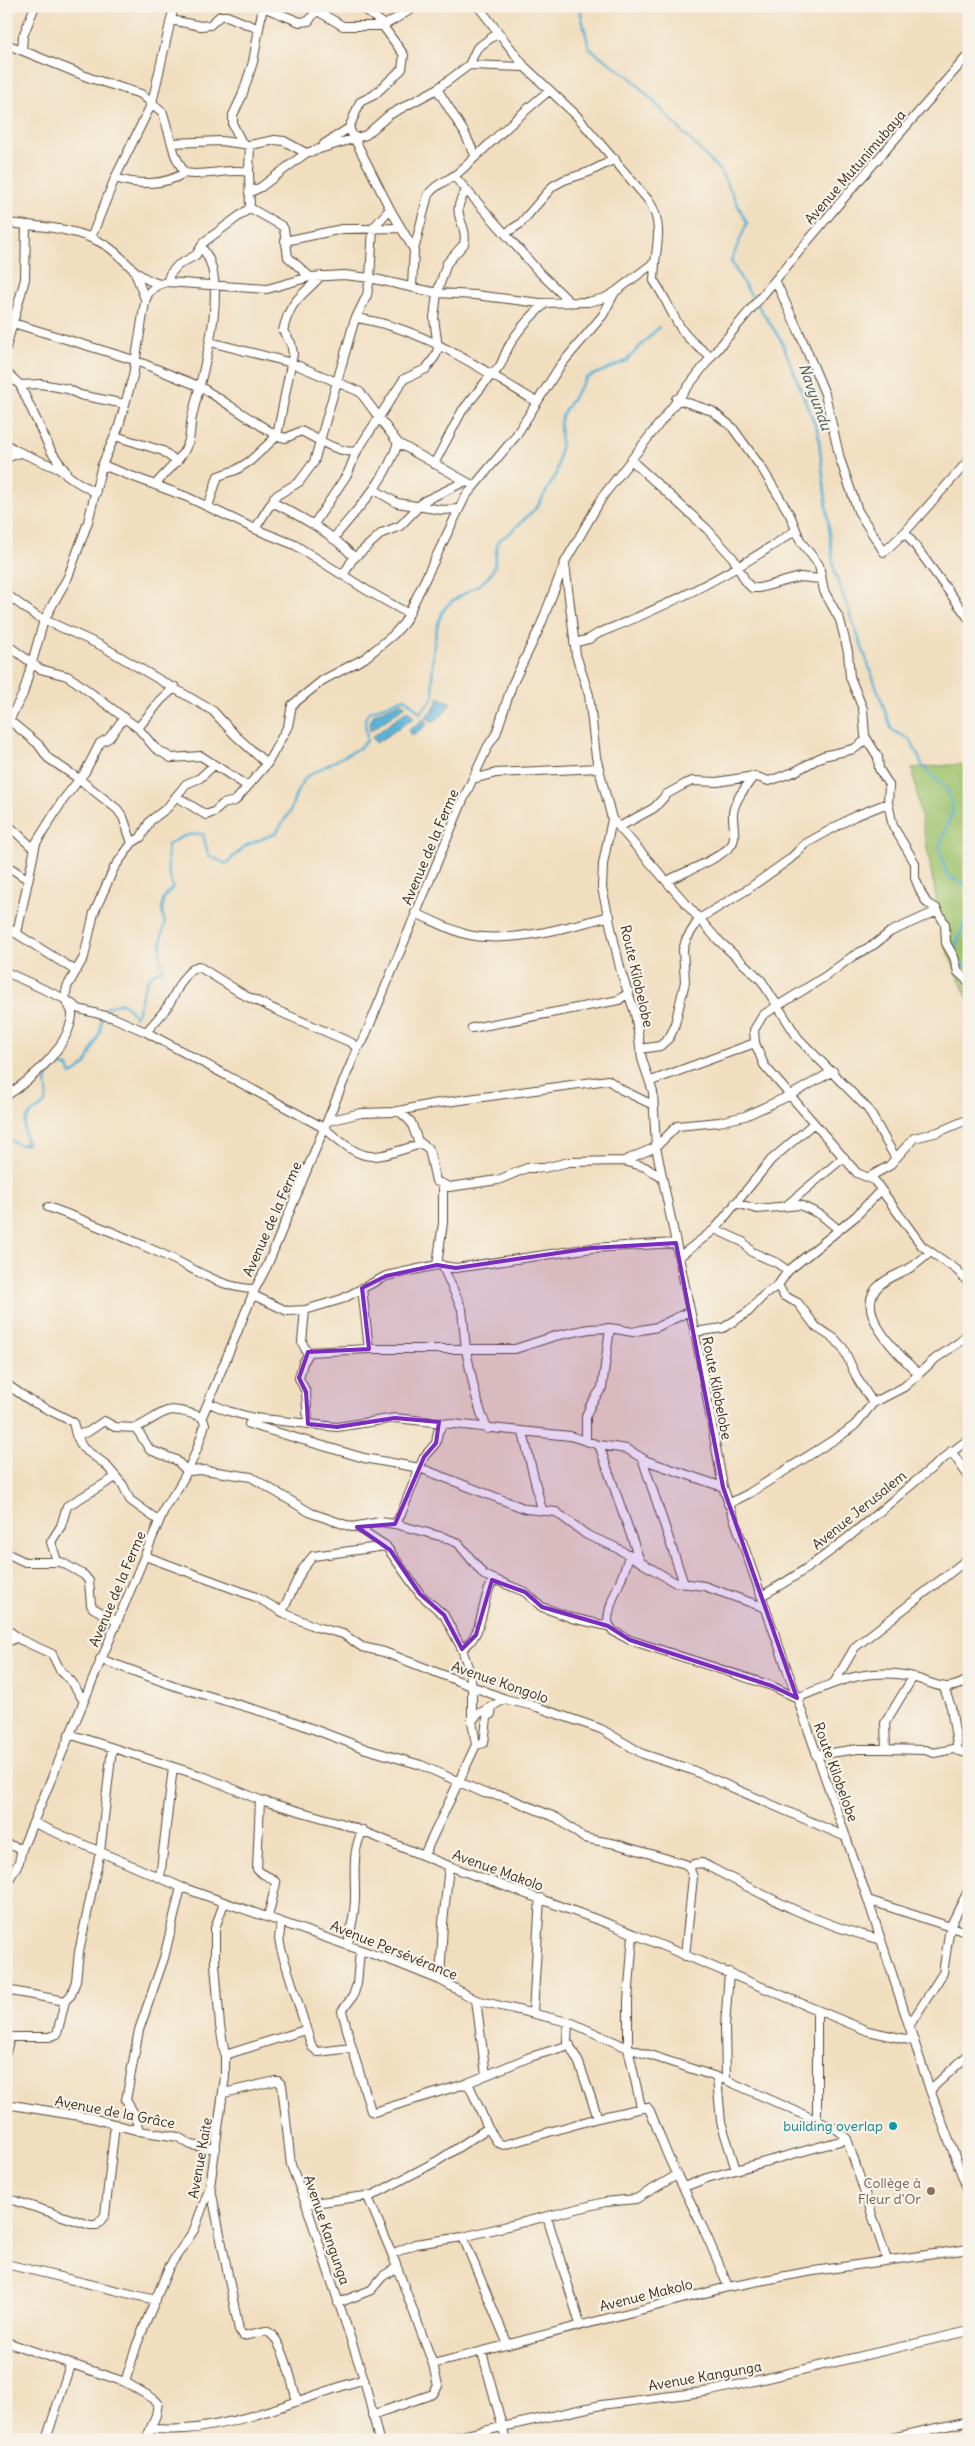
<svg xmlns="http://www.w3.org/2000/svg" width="975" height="2446" viewBox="0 0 975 2446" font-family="Delius,sans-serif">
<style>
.green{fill:#9ec26c;stroke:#6c7645}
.water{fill:#5ab3d7;stroke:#4a6e7a}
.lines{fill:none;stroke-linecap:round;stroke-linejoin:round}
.stream{stroke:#5ab3d7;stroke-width:2.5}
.street-casing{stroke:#564536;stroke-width:10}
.street{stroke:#fff;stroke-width:8}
.marked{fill:#7b2cbf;fill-opacity:0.2;stroke:#7b2cbf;stroke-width:4;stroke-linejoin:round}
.culture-dot{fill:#0f9aa8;stroke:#f7f3e8;stroke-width:2}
.education-dot{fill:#8d6e63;stroke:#f7f3e8;stroke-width:2}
.labels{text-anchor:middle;stroke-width:4.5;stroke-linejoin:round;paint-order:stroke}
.street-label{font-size:14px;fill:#3b2a1e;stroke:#f7f3e8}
.culture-label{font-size:14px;fill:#0d838f;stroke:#f7f3e8;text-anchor:end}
.education-label{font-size:14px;fill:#785e54;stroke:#f7f3e8;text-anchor:end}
.water-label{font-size:15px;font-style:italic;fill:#465a5f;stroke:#f7f3e8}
</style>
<rect width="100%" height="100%" fill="#f7f3e8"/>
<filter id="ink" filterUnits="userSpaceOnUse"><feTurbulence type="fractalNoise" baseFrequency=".02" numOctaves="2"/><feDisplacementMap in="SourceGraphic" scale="10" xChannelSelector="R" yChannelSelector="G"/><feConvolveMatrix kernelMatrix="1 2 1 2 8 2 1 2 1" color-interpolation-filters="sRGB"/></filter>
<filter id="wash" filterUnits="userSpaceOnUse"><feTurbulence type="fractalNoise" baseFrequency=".0096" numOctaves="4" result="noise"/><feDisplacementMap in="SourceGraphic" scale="20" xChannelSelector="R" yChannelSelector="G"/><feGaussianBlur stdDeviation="1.12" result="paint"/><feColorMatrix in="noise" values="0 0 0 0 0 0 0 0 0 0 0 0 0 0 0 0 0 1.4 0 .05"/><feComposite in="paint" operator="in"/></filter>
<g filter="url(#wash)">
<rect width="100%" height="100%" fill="#f1debf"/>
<!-- green -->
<path class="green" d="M 961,764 L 969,780 L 969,1002 L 945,946 L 912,768 Z"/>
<!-- water -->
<path class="water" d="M 439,697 L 451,703 L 443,714 L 433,722 L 425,717 L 434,709 Z
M 402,702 L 406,706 L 370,731 L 370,722 L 374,714 Z
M 408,710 L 414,718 L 376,743 L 372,737 Z
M 424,719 L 428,724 L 413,736 L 408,731 Z"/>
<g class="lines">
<!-- stream -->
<path class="stream" d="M 579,6 L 589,48 L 631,78 L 721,172 L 747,223 L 731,261 L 743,283 L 781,340 L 818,432 L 834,570 L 892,730 L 911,740 L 923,767 L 948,790 L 953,810 L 939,847 L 947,876 L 969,886
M 955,955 L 955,946 L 969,913
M 958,963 L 969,966
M 6,1138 L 20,1145 L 27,1144 C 24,1133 21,1120 33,1112 C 37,1109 42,1108 45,1103 C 53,1086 36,1082 59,1065 L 68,1067 L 71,1075 L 86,1064 L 100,1032 L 102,1015 L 107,1007 L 122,1003 L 128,1007 L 135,1017 C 144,1003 140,972 163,970 L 160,956 L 162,935 L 165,924 L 162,911 L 163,900 L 168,892 L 173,888 L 168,871 L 167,846 C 178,837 189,833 203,834 L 208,855 L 226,864 L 245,846 L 276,833 L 290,812 L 296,794 L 306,777 L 359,748 L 367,741 L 365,719 L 369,712 L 405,698 L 420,713 L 434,697 C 431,674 432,634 442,613 C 452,593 487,589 494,567 C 496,559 496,549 498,541 L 510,533 L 537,507 L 556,475 L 561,445 L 560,423 L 563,413 L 586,378 L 626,361 L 659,327"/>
</g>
</g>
<g filter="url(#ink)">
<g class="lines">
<defs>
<path id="street" d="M 360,6 L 385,25
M 263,7 L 300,22 L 309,21 L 315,12 L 319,12 L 343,26 L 383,26
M 171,20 L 201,26 L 210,25 L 220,16 L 227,16 L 259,29
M 6,44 L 90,78 L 141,94 L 163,113 L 175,155 L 184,173 C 205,177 227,168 249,172 L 250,208 L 282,226 L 284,229 L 288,257 L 310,277
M 22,50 L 23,36 L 35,6
M 469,65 L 477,48 L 498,33
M 437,89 L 464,132 L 475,155
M 349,128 L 390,209 L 414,250 L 412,286
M 172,143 L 221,141 L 250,145 L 275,140 L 284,141 L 306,153
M 242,143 L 233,125 L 233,115 L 242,96 L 253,62 L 263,6
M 324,144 L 349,128 L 360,102 L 374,95 L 402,69 L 404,55 L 383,26 L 417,6
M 249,172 L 250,145
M 454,176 L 539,272 L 571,303
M 115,178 C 137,185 164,186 184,173
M 249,193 L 261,187 L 306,153 L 366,135 L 389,115 L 437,89 L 469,65 L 525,67
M 6,223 C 39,226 79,228 107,246 C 128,260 133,277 160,284
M 506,233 L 520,224 L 553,186 L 564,180 L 589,172 L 615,159
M 91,238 L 115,178 L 152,103 L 174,6
M 285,241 L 342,229 L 401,228
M 414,250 L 428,195 C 436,183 449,181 459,172 C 489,145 517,116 549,91
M 655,262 L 654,281 C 665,296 671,314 682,330 C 689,341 701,349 711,357
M 136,275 L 145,299
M 167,282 L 170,274 L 178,265 L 196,255 L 204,242 L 250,208
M 776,282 L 799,332 L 825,394 L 840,459 L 858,511 L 884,552 L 905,532 L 969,460
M 356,318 C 424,328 479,368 537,402
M 13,323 L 134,360 L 201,387 L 277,436 L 286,438 L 301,431 C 315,438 342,455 357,451 L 404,379 L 426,369 L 436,355 L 438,348 L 434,318 L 437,293 L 447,263 L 464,244 C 469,222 447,215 467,190
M 210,342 L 292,363 L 360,392 L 398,443 L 474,486
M 6,348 L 25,279 L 26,225
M 6,372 L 20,385 L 51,451 L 66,472
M 20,385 L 41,384 L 68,389 L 80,395 L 125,404
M 676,399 L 712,411 L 732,427 L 763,470 L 790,515 L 801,542 L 819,565 L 824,591 L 840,620 L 848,652 L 850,677 L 863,709 L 865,736 L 878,757 L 879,769 L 889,785 L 888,803 L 893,826 L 915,863 L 915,878 L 922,895 L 927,903 L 936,908 L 945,924 L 946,943 L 954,957 L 958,972 L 969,982
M 115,436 L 163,451 L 177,462
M 6,444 L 15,450 L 59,469 L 77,482 L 96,493
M 6,458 L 20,453
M 631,460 L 707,529 L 733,558 L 746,582 L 752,588 L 759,588 L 800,577 L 821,579
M 434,464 L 462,411 L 492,374 C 502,367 502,360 507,350 C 515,333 531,316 546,303
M 102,465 L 187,497 L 255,529 L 295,545 L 368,591 L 409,614
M 155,485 C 166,471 182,460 188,443 C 191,435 190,425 192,417 C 201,376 233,281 201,247
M 375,490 L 397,503 L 442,510 L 458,509
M 272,504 L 274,497 L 299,482 L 314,462 L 354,322 L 367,295 L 370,278 L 373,228 L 390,209
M 208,507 L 218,476 L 236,470 L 250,461 L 277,436 L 293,354 L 291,343 L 283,331 C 290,300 301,297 321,276
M 314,524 L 348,473 L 357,451
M 255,529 L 270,505 L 276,504 C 303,518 331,533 353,556 L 352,560 L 344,574
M 905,532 L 969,619
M 333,539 C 359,506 384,484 398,443
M 352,560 L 382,533 L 400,526 L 424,501 L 464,482
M 565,564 L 576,655 L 589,695 L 596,757 L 612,819 L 603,864 L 602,888 L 621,972 L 635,1013 L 642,1059 L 653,1092 L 656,1147 L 700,1358 L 723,1487 L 868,1900 L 930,2090 L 969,2194
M 6,594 L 36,616 L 100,645 L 213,711 L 235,735 L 267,764
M 574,643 L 589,639 L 599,633 C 668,606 735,572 796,530
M 6,644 L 40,669 L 67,676 L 75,681 L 138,728 L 155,748 L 171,758 L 201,756 L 247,786
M 6,726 L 23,694 L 44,620 L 68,577 L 88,522 L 102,465 L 118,429 L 133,376 L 145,302 C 148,290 155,285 167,282 L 267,289 L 310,277 L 344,275 L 370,278 L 437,293 L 475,295 L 540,303 L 588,302 L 605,298 L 615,292 L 655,262 C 658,241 662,221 649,201 L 576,115 L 525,67 L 478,6
M 138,728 L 161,700 L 175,687
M 473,779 L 496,773 L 599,768
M 176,796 L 206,815 L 214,812 L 223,804 L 235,801 L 267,764 L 288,726 L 292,705 L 323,680 L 365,658 L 393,635 L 404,623 L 465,497 L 515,437 L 560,366 L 603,315 L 615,292
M 612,819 L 716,938 L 761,980 L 798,1038 L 868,1109 L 895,1157
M 6,823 L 34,849
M 619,827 L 654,808 L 667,794 L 685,784 L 693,781 L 717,782 L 754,776 L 769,781 L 794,772 L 823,756 L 854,749 L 866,740
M 132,843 L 141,837 L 150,821 L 167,808 L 186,784 L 200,778 L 214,765
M 6,865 L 27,879
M 667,881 C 682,873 724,857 732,844 C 737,836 732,822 733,813 C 735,799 746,787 754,776
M 937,911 L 890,932 L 875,944 L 853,956 L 826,976 L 763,1015 L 754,1030 L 755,1043 L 764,1065 L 857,1173 L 874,1180 L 922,1246 L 957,1270 L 969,1283
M 415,913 C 432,920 448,929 465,934 C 507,945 570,927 610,916
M 6,927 L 76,971
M 17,933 L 36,843 L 63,800 L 85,772 L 100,743 L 109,738 L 124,718
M 6,972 L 65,999 L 79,1009 L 114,1018 L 146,1032 L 324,1128 C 368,1165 368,1160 421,1144
M 472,1028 L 619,1000 L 629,992
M 146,1032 C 153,1024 161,1016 167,1007 C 177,993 181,974 198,966 L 246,996 L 278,1011 L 352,1043 L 357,1049
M 640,1049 L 660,1046 L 669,1038 L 674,1028 L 685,982 L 683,950 L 686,940 L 699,919 L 748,889 L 790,859 L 805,844 L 855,816 L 888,803
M 651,1081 L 755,1043
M 6,1096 C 31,1080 68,1048 72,1016 C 73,1009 68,1006 65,999 L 67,987 L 84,957 L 94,913 L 114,868 L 132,843 L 123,817 L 117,809 L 79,779 L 48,758 L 38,744 L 10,721
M 399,1111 L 411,1122 L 418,1141 L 429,1149 L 436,1181 L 449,1187 L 498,1180 L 527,1168 L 544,1168 L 569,1162 L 624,1161 L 656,1147 L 677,1126 L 719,1122 L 745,1116 L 791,1095 L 833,1071
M 328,1121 L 361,1113 L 394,1112 L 432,1104 L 608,1080 L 622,1090 L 653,1105
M 624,1161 L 645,1167 L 662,1178
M 869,1177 L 889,1166 L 914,1138 L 938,1132 L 969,1119
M 735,1203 L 757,1209 L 800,1205 L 821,1215 L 839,1230
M 787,1205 L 844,1157
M 48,1207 C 87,1221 125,1237 162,1254 C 192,1267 221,1289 255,1289
M 715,1229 L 743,1242 L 752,1252 L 777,1263 L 788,1271
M 679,1257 L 715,1229 L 771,1160 L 814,1123
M 437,1265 L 443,1223 L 443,1185
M 442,1265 L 462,1309 L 466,1350 L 475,1393 L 482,1416 L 488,1429
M 778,1285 L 784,1296 L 798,1303 L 816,1327 L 835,1339 L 843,1348 L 858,1380 L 873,1403
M 362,1288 L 369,1349 L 515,1349 L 555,1336 L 589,1329 L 610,1328 L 633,1332 L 641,1330 L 657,1327 L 690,1311
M 253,1295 L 287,1311 L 305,1310 L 342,1299 L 386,1276 L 437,1265 L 456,1268 L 592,1248 L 676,1243
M 305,1310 L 302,1342 L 308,1355 L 303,1363 L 299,1378 L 306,1392 L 308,1424
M 694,1332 L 723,1328 L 748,1312 L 763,1296 L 778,1285 L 788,1271 L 856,1216 L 881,1190
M 308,1352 L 369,1349
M 919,1374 C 900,1356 849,1309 881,1284 C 889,1277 899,1274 908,1269 C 916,1265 922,1259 929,1253
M 6,1384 L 31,1401 L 73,1422 L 76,1435 L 83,1448 L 105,1464 L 123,1485 L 130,1500 L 159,1521
M 209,1403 L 228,1411 L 254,1418 L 337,1427 L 395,1418 L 570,1436 L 599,1445 L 627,1449 L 647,1461 L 723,1487
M 249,1424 L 364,1458 L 420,1468 L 526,1509 L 556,1512 L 587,1535 L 615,1547 L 674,1582 L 704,1586 L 766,1608
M 136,1428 C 169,1411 163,1404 202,1417
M 523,1433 L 542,1510
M 76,1435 L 88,1432 L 104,1421 L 115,1427 L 136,1428 L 150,1450 L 176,1460 L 187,1471 L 204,1470 L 251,1477 L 311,1513 L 352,1527 L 380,1522 L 395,1524 L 443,1537 L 458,1543 L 484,1575 L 525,1592 L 542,1607 L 572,1618 L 608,1626
M 586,1441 L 586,1416 L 591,1404 L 602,1388 L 610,1328
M 599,1445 L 640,1561
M 951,1451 L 969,1477
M 642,1458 L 684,1584
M 728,1504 L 748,1494 L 843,1434 L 855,1425 L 873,1403 L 904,1387 L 935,1359 L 961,1341 L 969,1332
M 395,1524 L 401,1514 L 424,1457 L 436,1443 L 438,1432 L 444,1423
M 357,1527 L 386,1546 L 420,1594 L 444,1615 L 462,1649 L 470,1673 L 472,1687 L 472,1721 L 476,1745 L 424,1855
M 6,1553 L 25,1562 L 61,1562 L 84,1575 L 89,1581 L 91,1605 L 93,1608 L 116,1621
M 629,1554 C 625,1578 608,1599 608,1623 L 613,1631 L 630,1640 L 772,1686 L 797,1698 C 822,1688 847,1676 873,1674 C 886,1673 900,1673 912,1677 C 935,1683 945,1695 969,1679
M 145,1556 L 256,1597 L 288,1615 L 316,1627 L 343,1634 L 362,1647 L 384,1652 L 505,1699 L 537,1707 L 601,1729 L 643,1754 L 692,1770 L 846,1837
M 57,1561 L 51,1542 L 61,1526 L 67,1506 L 116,1477
M 761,1596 C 839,1555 899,1490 969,1439
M 282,1612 L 302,1570 L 313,1556 L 386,1546
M 6,1628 L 19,1639 L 52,1654 L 60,1670 L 72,1682 L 83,1700
M 6,1643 L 17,1637
M 462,1649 C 486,1633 479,1603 493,1581
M 100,1659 L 178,1687 L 284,1718 L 366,1749 L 421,1765 L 484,1793 L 503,1796 L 557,1818 L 584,1838 L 616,1844 L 685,1864 L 689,1867 L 693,1877 L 685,1956
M 834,1683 L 855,1647 L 969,1558
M 944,1688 L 951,1707 L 958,1751
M 472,1721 L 478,1714 L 505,1699
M 69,1734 L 205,1777 L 260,1800 L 344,1824 L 449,1866 L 612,1925 L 868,2031 L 914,2041
M 476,1745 L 484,1743 L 487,1718 L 491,1714 L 492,1706
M 886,1749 L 885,1723 L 913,1677
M 816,1755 L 858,1749 L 886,1749 L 925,1750 L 934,1753 L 953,1749 L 969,1754
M 260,1800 L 257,1869 C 262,1876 272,1876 276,1883 L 268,1917
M 34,1823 L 181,1887 L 395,1962 L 440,1980 L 476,2000 L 572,2023 L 628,2048 L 726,2080 L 838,2130 L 847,2139 L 887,2260
M 6,1844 L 22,1849
M 689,1867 L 694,1864 L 702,1863 C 759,1893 817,1925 879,1939
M 160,1878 L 173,1767
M 6,1885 L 19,1862 L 22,1849 L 166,1505 C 185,1481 197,1453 205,1424 L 202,1417 L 255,1289 L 267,1266 L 357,1049 L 363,1041 L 463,800 L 488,746 L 496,734 L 512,685 L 540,627 L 565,562 L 603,496 L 711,357 L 837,206 L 969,54
M 868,1900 L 969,1933
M 281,1922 L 279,1939 L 281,1949 L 312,2047 L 318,2052 L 352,2048 L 371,2111 L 374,2112 L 465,2084 L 470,2087 L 488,2128 L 498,2143 L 504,2145 L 598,2118 L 647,2107 L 650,2111 C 659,2132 666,2155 677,2175 C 696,2213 713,2247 728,2287
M 633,1935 L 628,2001 L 628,2048 L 641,2107
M 348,1944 C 351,1927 356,1910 355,1893 C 355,1872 352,1850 363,1830
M 440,1980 L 443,1923 L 449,1866
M 6,1990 L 65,2001 L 71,1995 L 76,1981 L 79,1952 L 100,1852 L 112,1748
M 476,2000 L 486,2075
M 533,2012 L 540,1898
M 568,2022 L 567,2041 L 579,2063 L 598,2118
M 909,2026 L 943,1973 L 950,1927 L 969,1889
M 352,2048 L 342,2011 L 353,1996 L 357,1984 L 360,1950
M 6,2052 L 10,2037 L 49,2037 L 57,2034 L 65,2001
M 225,2055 L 305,2030
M 717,2078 L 721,2122 L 736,2170
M 726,2080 L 725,2027 L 729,1972
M 465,2084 L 530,2057 L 570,2045
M 930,2090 L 969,2054
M 224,2093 L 275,2081 L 278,2081 L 282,2085 L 291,2165 L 306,2204 L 364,2379 L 379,2440
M 6,2104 L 92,2118 L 139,2131 L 178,2137 L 191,2145 L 216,2149
M 817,2119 L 817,2012
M 139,2131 L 135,2115 L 126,2100 L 139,2030 L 164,1958 L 181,1887
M 684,2187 L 707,2178 L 847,2139
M 211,2189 L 239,2330 L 243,2336 L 266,2331 C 283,2337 292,2384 297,2401
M 368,2197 L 392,2254 L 433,2364 L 728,2287 L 807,2272 L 969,2249
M 6,2198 L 90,2225 L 97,2225 L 105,2215 L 115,2124
M 306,2204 L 373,2195 L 439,2160 L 488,2128
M 547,2217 L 580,2324
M 463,2237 L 508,2345
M 392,2254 L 415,2244 L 463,2237 L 605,2202 L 636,2199 L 677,2175
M 6,2264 L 156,2300
M 338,2303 L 371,2290 L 383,2276 L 396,2268
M 6,2342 L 125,2382 L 154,2399 L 158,2403 L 156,2415 L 146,2440
M 482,2352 L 506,2440
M 125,2382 L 137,2344 L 169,2267 L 194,2230 L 210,2187 L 225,2077 L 225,2055 L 220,2026 L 215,1964 L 215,1928 L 224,1903
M 372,2415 L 433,2394 L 438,2386 L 433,2364
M 150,2429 C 161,2429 173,2430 185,2429 C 241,2425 309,2396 364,2379
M 46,2440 L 70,2365
M 444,2440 L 601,2405 L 711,2391 L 969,2331
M 883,2440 L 969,2421"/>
</defs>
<!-- street casing -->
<use href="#street" class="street-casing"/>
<!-- street -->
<use href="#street" class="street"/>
</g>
</g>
<!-- marked area -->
<path class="marked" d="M 676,1243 L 723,1487 L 797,1698 L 772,1686 L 630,1640 L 608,1626 L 542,1607 L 525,1592 L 492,1580 L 476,1635 L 462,1649 L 444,1615 L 420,1594 L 390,1550 L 357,1527 L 395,1524 L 424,1457 L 436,1443 L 439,1422 L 395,1418 L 337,1427 L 308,1424 L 306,1392 L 299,1378 L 308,1352 L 369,1349 L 362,1288 L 386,1276 L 437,1265 L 456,1268 L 592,1248 Z"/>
<!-- markers -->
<circle class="culture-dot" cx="893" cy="2126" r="5"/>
<circle class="education-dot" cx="931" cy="2191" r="5"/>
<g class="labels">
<!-- street labels -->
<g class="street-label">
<text transform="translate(855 167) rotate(-49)" y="5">Avenue Mutunimubaya</text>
<text transform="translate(430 847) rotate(-67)" y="5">Avenue de la Ferme</text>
<text transform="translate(637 976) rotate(77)" y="5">Route Kilobelobe</text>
<text transform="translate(272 1219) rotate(-66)" y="5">Avenue de la Ferme</text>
<text transform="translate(717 1388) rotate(79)" y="5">Route Kilobelobe</text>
<text transform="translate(859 1510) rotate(-39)" y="5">Avenue Jerusalem</text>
<text transform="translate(117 1589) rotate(-67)" y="5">Avenue de la Ferme</text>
<text transform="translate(500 1682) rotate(19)" y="5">Avenue Kongolo</text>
<text transform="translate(836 1772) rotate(70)" y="5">Route Kilobelobe</text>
<text transform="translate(498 1870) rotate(20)" y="5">Avenue Makolo</text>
<text transform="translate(394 1950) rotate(22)" y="5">Avenue Persévérance</text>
<text transform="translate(115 2112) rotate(11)" y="5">Avenue de la Grâce</text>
<text transform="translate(200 2158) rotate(-80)" y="5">Avenue Kaite</text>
<text transform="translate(327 2230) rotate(71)" y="5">Avenue Kangunga</text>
<text transform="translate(646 2295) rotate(-14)" y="5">Avenue Makolo</text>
<text transform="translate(705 2376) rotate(-10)" y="5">Avenue Kangunga</text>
</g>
<!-- culture labels -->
<g class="culture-label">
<text x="883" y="2131">building overlap</text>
</g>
<!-- education labels -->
<g class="education-label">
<text x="921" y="2188">Collège à<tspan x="921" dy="16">Fleur d'Or</tspan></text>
</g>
<!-- water labels -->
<g class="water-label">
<text transform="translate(815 397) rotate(70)" y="5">Navyundu</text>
</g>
</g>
<!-- margin -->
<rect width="975" height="2446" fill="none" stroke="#f7f3e8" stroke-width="25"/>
</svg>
